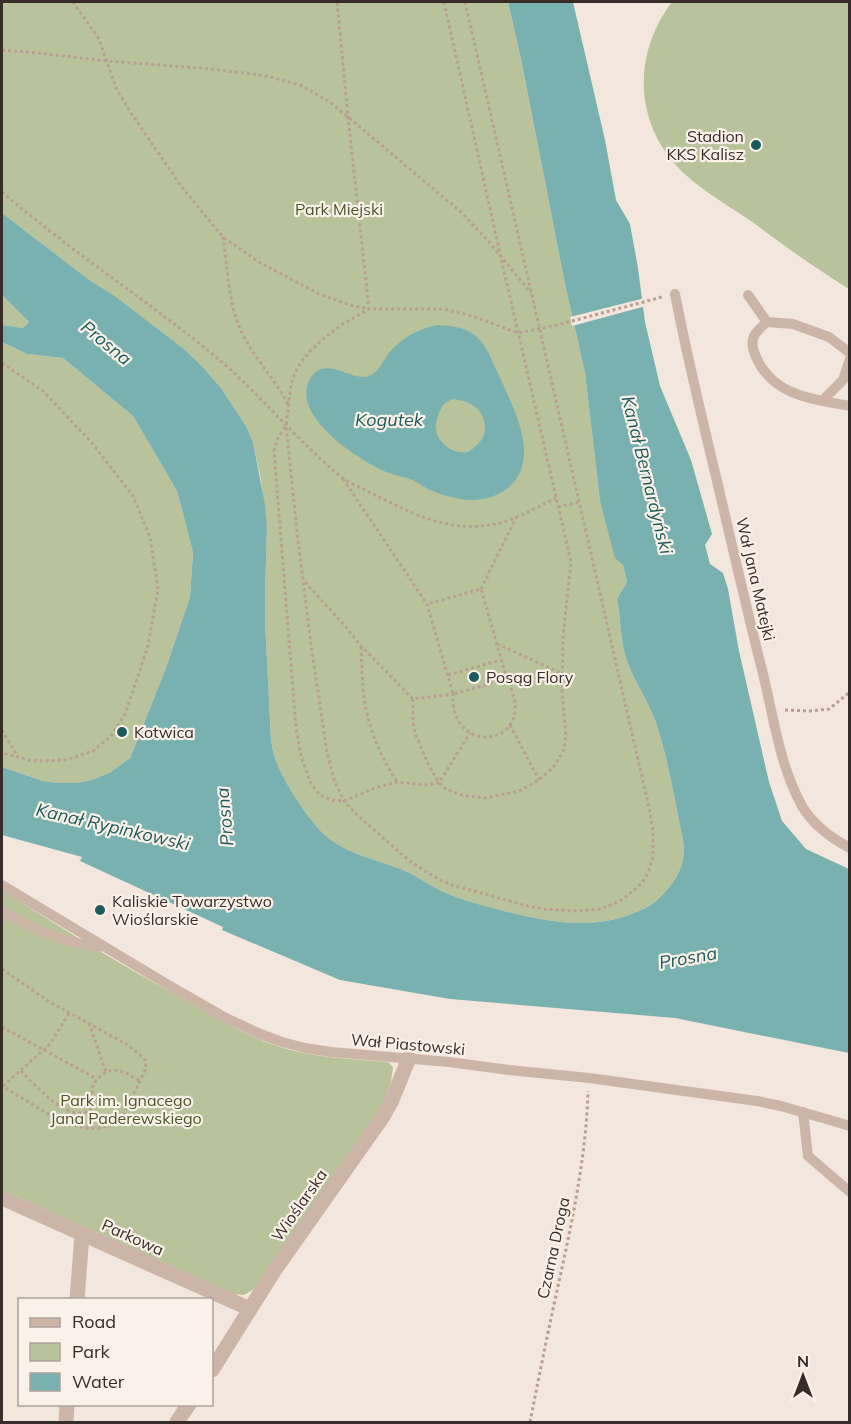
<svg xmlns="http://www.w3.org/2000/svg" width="851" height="1424" viewBox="0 0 851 1424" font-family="Mulish,sans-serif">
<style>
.green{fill:#b8c39b}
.water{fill:#79b1b0;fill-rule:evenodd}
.pier{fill:#f3e6dc}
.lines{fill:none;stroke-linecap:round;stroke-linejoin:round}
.path{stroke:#b89f91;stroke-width:3;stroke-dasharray:3 3;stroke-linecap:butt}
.lane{stroke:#ccb5a7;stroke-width:10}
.street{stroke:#ccb5a7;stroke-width:15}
.poi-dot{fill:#1b5b5b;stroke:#faf1e8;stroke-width:2}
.labels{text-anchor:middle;stroke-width:4.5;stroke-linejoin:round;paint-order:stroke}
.poi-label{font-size:16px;fill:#382c28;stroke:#faf1e8;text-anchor:start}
.park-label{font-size:16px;fill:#4a572a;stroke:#faf1e8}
.street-label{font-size:16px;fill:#382c28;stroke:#faf1e8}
.water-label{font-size:18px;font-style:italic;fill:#1b5b5b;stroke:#faf1e8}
</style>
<rect width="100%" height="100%" fill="#f3e6dc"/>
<!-- green -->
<path class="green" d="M 2,2 L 508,2 L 521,59 L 565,284 L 585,373 L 600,501 L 623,565 L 627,582 L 617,599 C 621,618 620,639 626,658 C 633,680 647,698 655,720 C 669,760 675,804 684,845 C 685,868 674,885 657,900 C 650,907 639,911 629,915 C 586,930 547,921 504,911 C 486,906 468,902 451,895 C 434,889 420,877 403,870 C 376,859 347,855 324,834 C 307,818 283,781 275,758 C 273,752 272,746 271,740 L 265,621 L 265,591 L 267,529 L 261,480 L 253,442 L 246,426 L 221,388 L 202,366 L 184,349 L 115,296 L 88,279 L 2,213 Z
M 672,2 L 849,2 L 849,289 C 815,268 783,245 751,221 C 726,204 694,186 674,163 C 633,115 635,50 672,2 Z
M 2,295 L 29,322 L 23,328 L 2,325 Z
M 2,342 L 27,354 L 63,358 L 133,416 L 177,491 L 193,552 L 190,597 L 166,668 L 130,758 L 111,772 L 92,780 L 76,783 L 58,783 L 43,781 L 2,767 Z
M 2,890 C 59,927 118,963 178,996 C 211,1015 244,1035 280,1047 C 314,1058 352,1059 388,1062 L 393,1067 L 391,1082 L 383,1104 L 254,1289 L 244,1295 L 234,1294 L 2,1190 Z"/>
<!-- water -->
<path class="water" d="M 508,2 L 573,2 L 605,140 L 616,200 L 630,224 L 638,268 L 645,322 L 660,386 L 691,460 L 712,534 L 705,545 L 710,564 L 723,573 L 728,589 L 739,651 L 769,782 L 782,821 L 806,849 L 849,869 L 849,1053 L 675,1018 L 450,999 L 340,980 L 222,930 L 223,927 L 80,861 L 82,857 L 2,835 L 2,767 L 43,781 L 58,783 L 76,783 L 92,780 L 111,772 L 130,758 L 166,668 L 190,597 L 193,552 L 177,491 L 133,416 L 63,358 L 27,354 L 2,342 L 2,325 L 23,328 L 29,322 L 2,295 L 2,213 L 88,279 L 115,296 L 184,349 L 202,366 L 221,388 L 246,426 L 253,442 L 265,505 L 267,529 L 265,591 L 265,621 L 271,740 C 272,746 273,752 275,758 C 283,781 307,818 324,834 C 347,855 376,859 403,870 C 420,877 434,889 451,895 C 468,902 486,906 504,911 C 547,921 586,930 629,915 C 639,911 650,907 657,900 C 674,885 685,868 684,845 C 675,804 669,760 655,720 C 647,698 633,680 626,658 C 620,639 621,618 617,599 L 627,582 L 623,565 L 615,558 L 600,501 L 585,373 L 565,284 L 521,59 Z
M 438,325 C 464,327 477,330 489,354 C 500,380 525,424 524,452 C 524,466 519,479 508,488 C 484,506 457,501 430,490 C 424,487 417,482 410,479 C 401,476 393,475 384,471 C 358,459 292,417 309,381 C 324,351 353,385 371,375 C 379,371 383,361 388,354 C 402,338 417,329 438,325 ZM 453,399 C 470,401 484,408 485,427 C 485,434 483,439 478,444 C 475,447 471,451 467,452 C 454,455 437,443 436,429 C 435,425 437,419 438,416 C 441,407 444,402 453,399 Z"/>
<!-- pier -->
<path class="pier" d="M 645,298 L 646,306 L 572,326 L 570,317 Z"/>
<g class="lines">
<!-- path -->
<path class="path" d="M 73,2 L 99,39 L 116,88 L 131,113 L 181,186 L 223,237 L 259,262 L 319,294 L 350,305 L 369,309 L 348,117 L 337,2
M 465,2 L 650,812 L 653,832 L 653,857 L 648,873 L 643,881 L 637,888 L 620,901 L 601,909 L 576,911 L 544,909 L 528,906 L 452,885 L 438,879 L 411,862 L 358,816 L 344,801 L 334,780 L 327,752 L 311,645 L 297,532 L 286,426 L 291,384 L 295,373 L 301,362 L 310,351 L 323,339 L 343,324 L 369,309 L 444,309 L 472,316 L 518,333 L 557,325 L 662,297
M 2,50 L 38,53 L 107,61 L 211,69 L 267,76 L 302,86 L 330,102 L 461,212 L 489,242 L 531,293
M 2,192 C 68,249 142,297 210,352 C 257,390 295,439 341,477 C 347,482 355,485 361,488 C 376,496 391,503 406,510 C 432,522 461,530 489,525 C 513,522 535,508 556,498
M 223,237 C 228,270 228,307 244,337 C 257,361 275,380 288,404
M 2,363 L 43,391 L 92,443 L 133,496 L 150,537 L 158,589 L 148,646 L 125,714 L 111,736 L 93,751 L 65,760 L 40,761 L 29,760 L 2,753
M 285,427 L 278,438 L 274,451 L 296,728 L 301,756 L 311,784 L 320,795 L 332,800 L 344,801 L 375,788 L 397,782 L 425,785 L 439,783 L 470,733
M 343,479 L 427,604 L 453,694 L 507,679 L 481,589 L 427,604
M 558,507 L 579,502
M 305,582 L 345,626 L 361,646 L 413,699 L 453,694 C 450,747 511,749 515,711 C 516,699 511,689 507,679
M 481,589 L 516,518
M 497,644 L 561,673
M 361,647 C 362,666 362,685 365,704 C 370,732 382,759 397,782
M 448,675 L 501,660
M 413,699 L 413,722 L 415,733 L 429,766 L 439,783 L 446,789 L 462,795 L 485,798 L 519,791 L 539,780 L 547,773 L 555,765 L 564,750 L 566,736 L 562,692 L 563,637 L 571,562 L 501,258 L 444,2
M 785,710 L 810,711 L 829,709 L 850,692
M 510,725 L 539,780
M 2,730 L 18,757
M 2,969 L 48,1001 L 126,1044 L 144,1058 L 146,1062 L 145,1071 L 122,1118 L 113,1125 L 100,1128 L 87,1128 L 73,1125 L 58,1120 L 2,1086
M 89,1023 L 106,1072
M 2,1027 L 97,1079
M 21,1071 C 34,1084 76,1132 94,1105 C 94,1099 91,1092 93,1085 C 95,1081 99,1077 103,1074 C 117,1065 128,1074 140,1081
M 3,1086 L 50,1044 L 69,1013
M 530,1422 C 538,1382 546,1341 555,1300 C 570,1231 586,1162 588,1091"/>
<!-- lane -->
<path class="lane" d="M 675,294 C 687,357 702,418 717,481 C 731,541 745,602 760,662 C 773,710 778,763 802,806 C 813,825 831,838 850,848
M 748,295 L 767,322 L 793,324 L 829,337 L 850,353
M 767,322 C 754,333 748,339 756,357 C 773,396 812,399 850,406
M 822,401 L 843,380 L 850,359
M 2,885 L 165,983 L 226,1018 L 258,1033 L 282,1042 L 305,1048 L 331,1052 L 449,1062 L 509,1070 L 589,1078 L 757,1101 L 781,1106 L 850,1126
M 2,911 C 31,928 64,943 99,947
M 803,1112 L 808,1156 L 850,1192"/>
<!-- street -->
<path class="street" d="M 2,1198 L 250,1309
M 77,1300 L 82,1234
M 212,1370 L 274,1271 L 382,1118 L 392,1100 L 409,1058
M 66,1422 L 67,1404
M 177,1422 L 189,1404"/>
</g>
<!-- markers -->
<g class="poi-dot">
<circle cx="756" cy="145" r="6"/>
<circle cx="474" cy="677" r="6"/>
<circle cx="122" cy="732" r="6"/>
<circle cx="100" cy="910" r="6"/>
</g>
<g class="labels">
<!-- poi labels -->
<g class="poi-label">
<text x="744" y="142" text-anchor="end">Stadion<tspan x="744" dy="18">KKS Kalisz</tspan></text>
<text x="486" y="683">Posąg Flory</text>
<text x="134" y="738">Kotwica</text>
<text x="112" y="907">Kaliskie Towarzystwo<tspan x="112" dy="18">Wioślarskie</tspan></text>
</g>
<!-- park labels -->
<g class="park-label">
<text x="339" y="215">Park Miejski</text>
<text x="126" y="1106">Park im. Ignacego<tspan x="126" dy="18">Jana Paderewskiego</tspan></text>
</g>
<!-- street labels -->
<g class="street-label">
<text transform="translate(756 579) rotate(77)" y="6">Wał Jana Matejki</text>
<text transform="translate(408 1044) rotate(5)" y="6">Wał Piastowski</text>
<text transform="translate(299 1205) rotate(-55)" y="6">Wioślarska</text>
<text transform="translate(133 1237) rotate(24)" y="6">Parkowa</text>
<text transform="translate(553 1248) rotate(-78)" y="6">Czarna Droga</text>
</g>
<!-- water labels -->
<g class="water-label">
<text transform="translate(106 343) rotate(39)" y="6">Prosna</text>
<text x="389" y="426">Kogutek</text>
<text transform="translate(647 475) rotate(76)" y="6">Kanał Bernardyński</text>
<text transform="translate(225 817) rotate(-95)" y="6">Prosna</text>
<text transform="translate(113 827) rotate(13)" y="6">Kanał Rypinkowski</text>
<text transform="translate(688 958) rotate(-10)" y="6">Prosna</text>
</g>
</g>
<!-- border -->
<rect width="851" height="1424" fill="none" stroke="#382c28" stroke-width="6"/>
<!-- legend -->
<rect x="18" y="1298" width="195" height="108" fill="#faf1e8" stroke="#aca29b" stroke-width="1.5"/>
<rect x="30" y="1318" width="30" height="9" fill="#ccb5a7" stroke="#aca29b" stroke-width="1.5"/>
<text x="72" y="1328" font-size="18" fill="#382c28">Road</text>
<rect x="30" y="1343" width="30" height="18" fill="#b8c39b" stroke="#aca29b" stroke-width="1.5"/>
<text x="72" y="1358" font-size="18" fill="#382c28">Park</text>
<rect x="30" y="1373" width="30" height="18" fill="#79b1b0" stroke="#aca29b" stroke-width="1.5"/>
<text x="72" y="1388" font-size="18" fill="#382c28">Water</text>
<!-- north arrow -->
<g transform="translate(803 1376)" stroke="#faf1e8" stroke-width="4.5" paint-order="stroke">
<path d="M0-4.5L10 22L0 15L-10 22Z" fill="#382c28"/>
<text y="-9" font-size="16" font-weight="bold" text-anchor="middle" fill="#382c28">N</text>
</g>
</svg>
